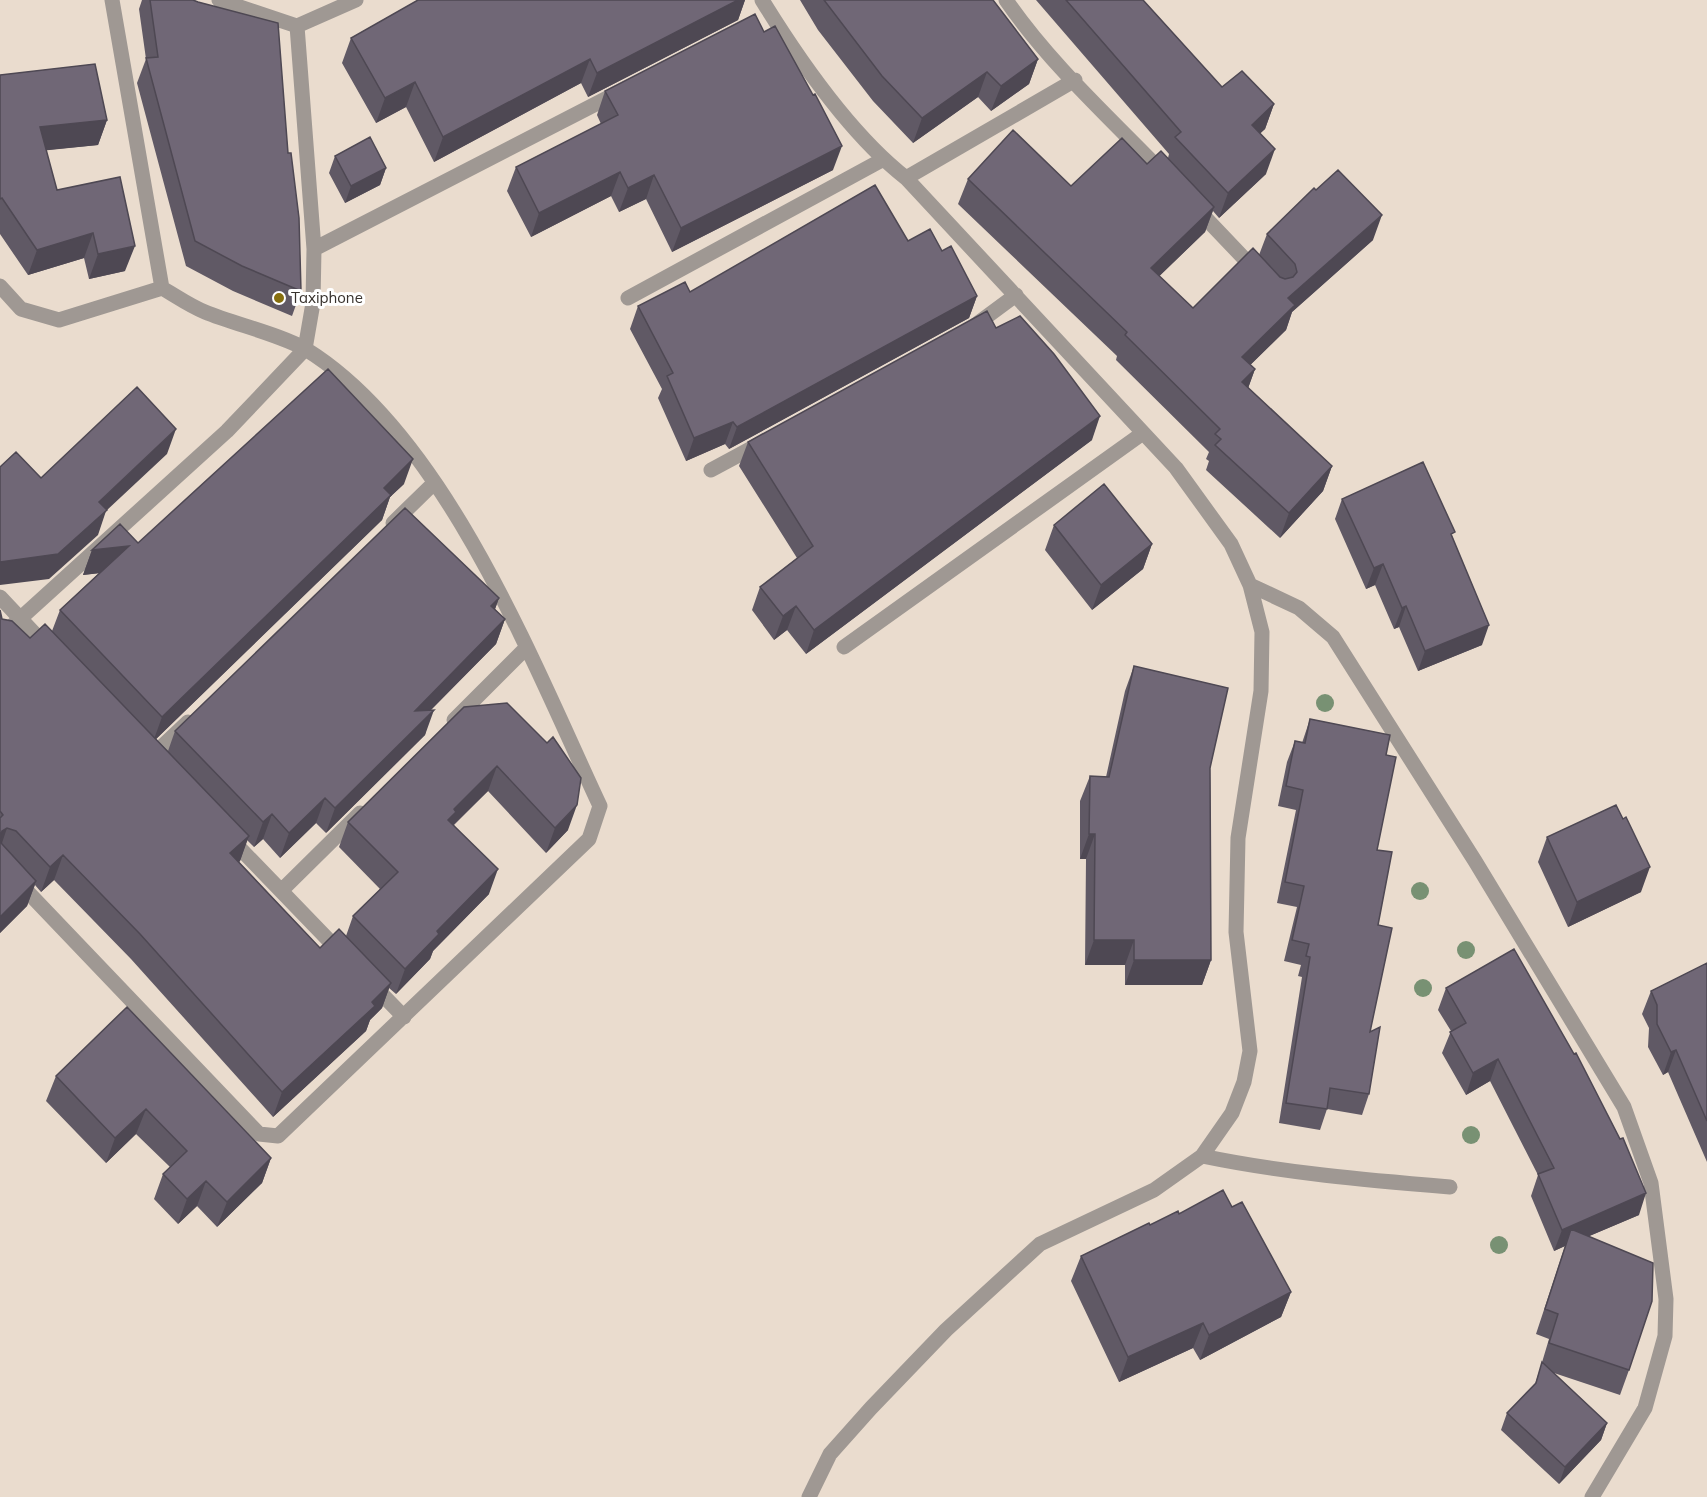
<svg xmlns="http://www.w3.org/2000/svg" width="1707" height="1497" viewBox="0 0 1707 1497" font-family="Mulish,sans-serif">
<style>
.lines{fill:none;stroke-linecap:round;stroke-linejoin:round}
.minor{stroke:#9f9893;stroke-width:15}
.tree{fill:#789173}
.wall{fill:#605965}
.shaded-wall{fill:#4e4853}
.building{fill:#706776;stroke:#4e4853;stroke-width:1.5}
.poi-dot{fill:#876f0f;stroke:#fff;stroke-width:2}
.labels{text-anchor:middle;stroke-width:6;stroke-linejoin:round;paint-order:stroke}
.poi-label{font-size:15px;fill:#37312c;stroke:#fff;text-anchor:start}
</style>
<rect width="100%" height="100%" fill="#eadcce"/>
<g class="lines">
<!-- minor -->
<path class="minor" d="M 112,0 L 162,288
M 219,0 L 297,26 L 356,0
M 762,0 C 799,60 851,135 906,178 L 1176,468 L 1231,544 L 1250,585 L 1262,632 L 1261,691 L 1238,838 L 1236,932 L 1250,1051 L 1244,1082 L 1232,1113 L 1202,1156 L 1154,1190 L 1040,1244 L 946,1330 L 871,1408 L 830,1454 L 809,1497
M 1006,0 C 1050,64 1111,119 1165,175
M 906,178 L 1075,80
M 1196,208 L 1256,271
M 314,249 L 619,92
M 0,286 L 21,309 L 59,320 L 162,288 C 176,296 190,306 205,312 C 234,324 282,335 307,350 C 445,436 533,663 600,806 L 589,839 L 278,1136 L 259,1134 L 0,863
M 628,298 L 882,160
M 974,326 L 1016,295
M 711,470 L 761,443
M 393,523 L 434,483
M 1250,585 L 1299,608 L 1333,637 L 1475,861 L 1624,1107 L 1651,1183 L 1666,1299 L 1665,1336 L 1645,1408 L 1592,1497
M 0,597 L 47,647
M 0,637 L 227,431 L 305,349 L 313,303 L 314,249 L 297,26
M 844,647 L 1143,433
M 454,720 L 526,648
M 152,756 L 188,722
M 230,838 L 342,954
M 281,891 L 360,813
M 372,984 L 404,1017
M 1202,1156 C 1284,1173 1366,1180 1450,1187"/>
</g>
<!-- trees -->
<g class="tree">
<circle cx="1325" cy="703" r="9"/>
<circle cx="1420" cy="891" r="9"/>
<circle cx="1466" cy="950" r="9"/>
<circle cx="1423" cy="988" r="9"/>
<circle cx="1471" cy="1135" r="9"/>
<circle cx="1499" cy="1245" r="9"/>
</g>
<!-- wall -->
<path class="wall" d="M 142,0 L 193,0 L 198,2 L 301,291 L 292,316 L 233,291 L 186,266 L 137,83 L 146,59 L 139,9 Z
M 418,0 L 745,0 L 738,20 L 588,97 L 581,83 L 434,162 L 406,107 L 376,123 L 342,63 L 351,38 Z
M 800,0 L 993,0 L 1038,59 L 1029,84 L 991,111 L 978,97 L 913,143 L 873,101 L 818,30 Z
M 1036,0 L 1143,0 L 1222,87 L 1274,104 L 1265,129 L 1260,133 L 1266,174 L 1219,218 L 1213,211 L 1205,232 L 1159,276 L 1193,308 L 1259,255 L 1267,234 L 1373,240 L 1292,312 L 1286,330 L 1250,365 L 1255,369 L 1248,388 L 1332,466 L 1323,491 L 1280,538 L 1206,470 L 1209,461 L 1206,459 L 1209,452 L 1116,360 L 1117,356 L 958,204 L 968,179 L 1071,186 L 1168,158 L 1169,154 Z
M 0,75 L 107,120 L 98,145 L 46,150 L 57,190 L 125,271 L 89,279 L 84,258 L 28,275 L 0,234 Z
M 605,91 L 833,170 L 672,252 L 646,199 L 619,212 L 611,196 L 531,237 L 507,191 L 516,167 L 601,124 L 597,115 Z
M 335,156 L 386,168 L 380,185 L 345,203 L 329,173 Z
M 908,241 L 942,251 L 977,296 L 969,318 L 729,449 L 725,444 L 686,461 L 658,398 L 662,389 L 630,329 L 638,306 L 690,292 Z
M 996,328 L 1092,440 L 806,654 L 787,630 L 774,640 L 752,610 L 760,587 L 797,558 L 739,466 L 748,442 Z
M 404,484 L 390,497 L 382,520 L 156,739 L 168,751 L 175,731 L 499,598 L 495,609 L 505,619 L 496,644 L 431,710 L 425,735 L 326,833 L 316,823 L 280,858 L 263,839 L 254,847 L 247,840 L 240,861 L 239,862 L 320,948 L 346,936 L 353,916 L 380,889 L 339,847 L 348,822 L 464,707 L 568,830 L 546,853 L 488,791 L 454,825 L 489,894 L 433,951 L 430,959 L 396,994 L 389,988 L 382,1008 L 370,1020 L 366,1031 L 273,1117 L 131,959 L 54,880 L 41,892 L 35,885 L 27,906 L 0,933 L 0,610 L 2,619 L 30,638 L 52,631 L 60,610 L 99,573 L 83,575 L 92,550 L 138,543 Z
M 1342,499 L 1453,538 L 1482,645 L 1418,671 L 1399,627 L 1394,629 L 1375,585 L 1366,589 L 1335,519 Z
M 1054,525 L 1152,544 L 1143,569 L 1092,610 L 1045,550 Z
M 1134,666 L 1210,768 L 1211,960 L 1202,985 L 1125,985 L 1125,965 L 1085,965 L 1086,859 L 1080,859 L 1080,801 L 1090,776 L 1106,777 L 1125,691 Z
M 1310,719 L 1386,755 L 1377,850 L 1378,925 L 1370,1032 L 1369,1094 L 1362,1115 L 1327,1109 L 1320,1130 L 1279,1123 L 1302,977 L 1298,976 L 1301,965 L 1284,961 L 1297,907 L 1277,903 L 1296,810 L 1278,806 L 1287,762 L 1295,741 L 1302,743 Z
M 1547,837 L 1641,892 L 1568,927 L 1538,862 Z
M 1707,963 L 1707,1162 L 1668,1072 L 1663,1075 L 1648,1047 L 1649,1028 L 1642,1014 L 1651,991 Z
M 1446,988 L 1639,1215 L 1589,1236 L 1629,1370 L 1620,1395 L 1554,1373 L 1607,1423 L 1601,1440 L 1559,1484 L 1501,1430 L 1507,1413 L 1535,1384 L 1540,1369 L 1549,1339 L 1536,1334 L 1565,1246 L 1554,1251 L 1531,1196 L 1538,1175 L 1490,1081 L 1466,1095 L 1442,1053 L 1451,1031 L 1438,1010 Z
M 127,1007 L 271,1158 L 262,1183 L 217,1227 L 197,1206 L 178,1224 L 154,1199 L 163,1174 L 170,1167 L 136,1134 L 106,1163 L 46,1101 L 56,1076 Z
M 1232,1207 L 1291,1292 L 1281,1317 L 1200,1360 L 1193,1348 L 1119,1382 L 1071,1281 L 1081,1256 L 1179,1214 Z"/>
<!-- shaded-wall -->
<path class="shaded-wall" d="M 738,0 L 745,0 L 738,20 L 588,97 L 597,73 Z
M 590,59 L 581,83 L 434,162 L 443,137 Z
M 1038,59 L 1029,84 L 991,111 L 1001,86 Z
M 987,72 L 978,97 L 913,143 L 922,118 Z
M 415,82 L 406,107 L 376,123 L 385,98 Z
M 1274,104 L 1265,129 L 1243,150 L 1252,125 Z
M 107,120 L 98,145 L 30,152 L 40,127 Z
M 842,146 L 833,170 L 672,252 L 681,228 Z
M 1275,149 L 1266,174 L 1219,218 L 1228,193 Z
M 386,168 L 380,185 L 345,203 L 351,186 Z
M 620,172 L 611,196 L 531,237 L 539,213 Z
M 654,175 L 646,199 L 619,212 L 628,188 Z
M 1214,207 L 1205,232 L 1142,293 L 1151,268 Z
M 1382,215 L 1373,240 L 1292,312 L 1286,330 L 1233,382 L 1242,357 L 1288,298 Z
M 93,233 L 84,258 L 28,275 L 37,250 Z
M 135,246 L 125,271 L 89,279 L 98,254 Z
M 977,296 L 969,318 L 729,449 L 737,427 Z
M 1255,369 L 1246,394 L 1242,382 Z
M 1100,416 L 1092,440 L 806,654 L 814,630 Z
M 733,422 L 725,444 L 686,461 L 694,438 Z
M 176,429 L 167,454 L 106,511 L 98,535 L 49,579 L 0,585 L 0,562 L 99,502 Z
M 413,459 L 404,484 L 390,497 L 382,520 L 153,742 L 162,717 L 384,488 Z
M 1332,466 L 1323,491 L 1280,538 L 1289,513 Z
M 1152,544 L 1143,569 L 1092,610 L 1101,585 Z
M 129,546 L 119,571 L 83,575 L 92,550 Z
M 1383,564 L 1375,585 L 1366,589 L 1374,568 Z
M 499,598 L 490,623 L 491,606 Z
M 796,606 L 787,630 L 774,640 L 783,616 Z
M 1406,606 L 1399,627 L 1394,629 L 1402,608 Z
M 505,619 L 496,644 L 405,736 L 415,711 Z
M 1489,625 L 1482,645 L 1418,671 L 1425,651 Z
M 434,710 L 425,735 L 326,833 L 335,808 Z
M 497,766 L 488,791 L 450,828 L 448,820 L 454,809 Z
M 325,798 L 316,823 L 280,858 L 289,833 Z
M 577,805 L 568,830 L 546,853 L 555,828 Z
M 272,814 L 263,839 L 254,847 L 263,822 Z
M 7,828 L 0,849 L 0,837 L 2,831 Z
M 1089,834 L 1095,834 L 1086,859 L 1080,859 Z
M 249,836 L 240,861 L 221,878 L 230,853 Z
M 63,855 L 54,880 L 41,892 L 50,867 Z
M 1650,867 L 1641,892 L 1568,927 L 1577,902 Z
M 498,869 L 489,894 L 433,951 L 430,959 L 396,994 L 405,969 L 437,931 Z
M 36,881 L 27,906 L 0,933 L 0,917 Z
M 1094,940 L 1134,940 L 1125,965 L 1085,965 Z
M 1134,960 L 1211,960 L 1202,985 L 1125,985 Z
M 391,983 L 382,1008 L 370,1020 L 366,1031 L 273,1117 L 282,1092 Z
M 1676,1050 L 1668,1072 L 1663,1075 L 1671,1052 Z
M 1498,1059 L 1490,1081 L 1466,1095 L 1473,1073 Z
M 146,1109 L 136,1134 L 106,1163 L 115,1138 Z
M 271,1158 L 262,1183 L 217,1227 L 227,1202 Z
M 206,1181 L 197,1206 L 178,1224 L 187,1199 Z
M 1646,1193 L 1639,1215 L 1566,1246 L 1571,1229 L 1565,1246 L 1554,1251 L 1562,1230 Z
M 1291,1292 L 1281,1317 L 1200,1360 L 1209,1335 Z
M 1203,1323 L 1193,1348 L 1119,1382 L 1128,1357 Z
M 1607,1423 L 1601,1440 L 1559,1484 L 1565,1467 Z"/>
<!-- building -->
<path class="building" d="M 150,0 L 193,0 L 198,2 L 278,23 L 288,153 L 291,153 L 299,218 L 301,291 L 242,266 L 195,241 L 146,58 L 158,57 Z
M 418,0 L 738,0 L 597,73 L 590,59 L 443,137 L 415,82 L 385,98 L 351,38 Z
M 824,0 L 993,0 L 1038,59 L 1001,86 L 987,72 L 922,118 L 882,76 Z
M 1066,0 L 1143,0 L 1222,87 L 1242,71 L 1274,104 L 1252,125 L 1275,149 L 1228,193 L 1175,137 L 1181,132 Z
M 755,14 L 764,32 L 775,26 L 813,95 L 815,94 L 842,146 L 681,228 L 654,175 L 628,188 L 620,172 L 539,213 L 516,167 L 618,115 L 605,91 Z
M 95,64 L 107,120 L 40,127 L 57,190 L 120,177 L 135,246 L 98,254 L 93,233 L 37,250 L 2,198 L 0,199 L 0,75 Z
M 1013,130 L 1071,186 L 1122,138 L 1147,164 L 1161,151 L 1214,207 L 1151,268 L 1193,308 L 1253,248 L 1280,277 L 1285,279 L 1293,277 L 1297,272 L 1295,264 L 1267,234 L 1314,188 L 1316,190 L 1338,170 L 1382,215 L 1288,298 L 1295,305 L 1242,357 L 1255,369 L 1242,382 L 1332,466 L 1289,513 L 1215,445 L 1221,439 L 1215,434 L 1220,429 L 1125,335 L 1127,332 L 968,179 Z
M 370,137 L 386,168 L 351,186 L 335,156 Z
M 875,185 L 908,241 L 930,229 L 942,251 L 951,246 L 977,296 L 737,427 L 733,422 L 694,438 L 667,376 L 673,373 L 638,306 L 685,282 L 690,292 Z
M 987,311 L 996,328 L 1020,316 L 1054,354 L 1100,416 L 814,630 L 796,606 L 783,616 L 760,587 L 813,546 L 748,442 Z
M 328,369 L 413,459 L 384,488 L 391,495 L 162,717 L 60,610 L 129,546 L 92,550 L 120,524 L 138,543 Z
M 137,387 L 176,429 L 99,502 L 107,510 L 58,554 L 0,562 L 0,467 L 16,452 L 41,478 Z
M 1423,462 L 1455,532 L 1451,534 L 1489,625 L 1425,651 L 1406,606 L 1402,608 L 1383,564 L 1374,568 L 1342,499 Z
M 1104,484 L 1152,544 L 1101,585 L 1054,525 Z
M 405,508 L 499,598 L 491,606 L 505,619 L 415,711 L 434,710 L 335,808 L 325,798 L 289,833 L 272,814 L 263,822 L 175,731 Z
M 0,610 L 2,619 L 12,621 L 30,638 L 45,624 L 249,836 L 230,853 L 320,948 L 339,929 L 391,983 L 372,1002 L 375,1006 L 282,1092 L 140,934 L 63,855 L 50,867 L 16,831 L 7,828 L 2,831 L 0,838 L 0,818 L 3,815 L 0,811 Z
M 1134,666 L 1228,688 L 1210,768 L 1211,960 L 1134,960 L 1134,940 L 1094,940 L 1095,834 L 1089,834 L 1090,776 L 1109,777 Z
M 507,703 L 547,743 L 553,737 L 581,778 L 577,805 L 555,828 L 497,766 L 454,809 L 456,812 L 448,820 L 498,869 L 437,931 L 439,934 L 405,969 L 353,916 L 398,872 L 348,822 L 464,707 Z
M 1310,719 L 1390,735 L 1386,755 L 1396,757 L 1377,850 L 1392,852 L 1378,925 L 1392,928 L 1370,1032 L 1380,1027 L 1369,1094 L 1330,1088 L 1327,1109 L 1286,1103 L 1310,957 L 1306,956 L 1309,944 L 1292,940 L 1304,886 L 1285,882 L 1303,790 L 1286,786 L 1295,741 L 1305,743 Z
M 1616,805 L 1623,819 L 1626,817 L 1650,867 L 1577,902 L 1547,837 Z
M 0,841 L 2,844 L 36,881 L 0,917 Z
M 1514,949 L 1574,1054 L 1576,1053 L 1620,1139 L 1623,1138 L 1646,1193 L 1562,1230 L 1538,1174 L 1554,1168 L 1498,1059 L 1473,1073 L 1450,1032 L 1466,1023 L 1446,988 Z
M 1707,963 L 1707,1121 L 1676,1050 L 1671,1052 L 1657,1024 L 1657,1005 L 1651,991 Z
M 127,1007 L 271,1158 L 227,1202 L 206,1181 L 187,1199 L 163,1174 L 187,1151 L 146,1109 L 115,1138 L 56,1076 Z
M 1223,1190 L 1232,1207 L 1242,1202 L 1291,1292 L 1209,1335 L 1203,1323 L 1128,1357 L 1081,1256 L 1149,1223 L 1150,1225 L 1178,1211 L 1179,1214 Z
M 1571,1229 L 1653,1263 L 1652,1301 L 1629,1370 L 1549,1343 L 1558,1314 L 1545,1309 Z
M 1542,1362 L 1607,1423 L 1565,1467 L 1507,1413 L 1536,1383 Z"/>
<!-- markers -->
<circle class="poi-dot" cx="279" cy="298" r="6"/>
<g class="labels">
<!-- poi labels -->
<g class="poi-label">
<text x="291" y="303">Taxiphone</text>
</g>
</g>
</svg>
